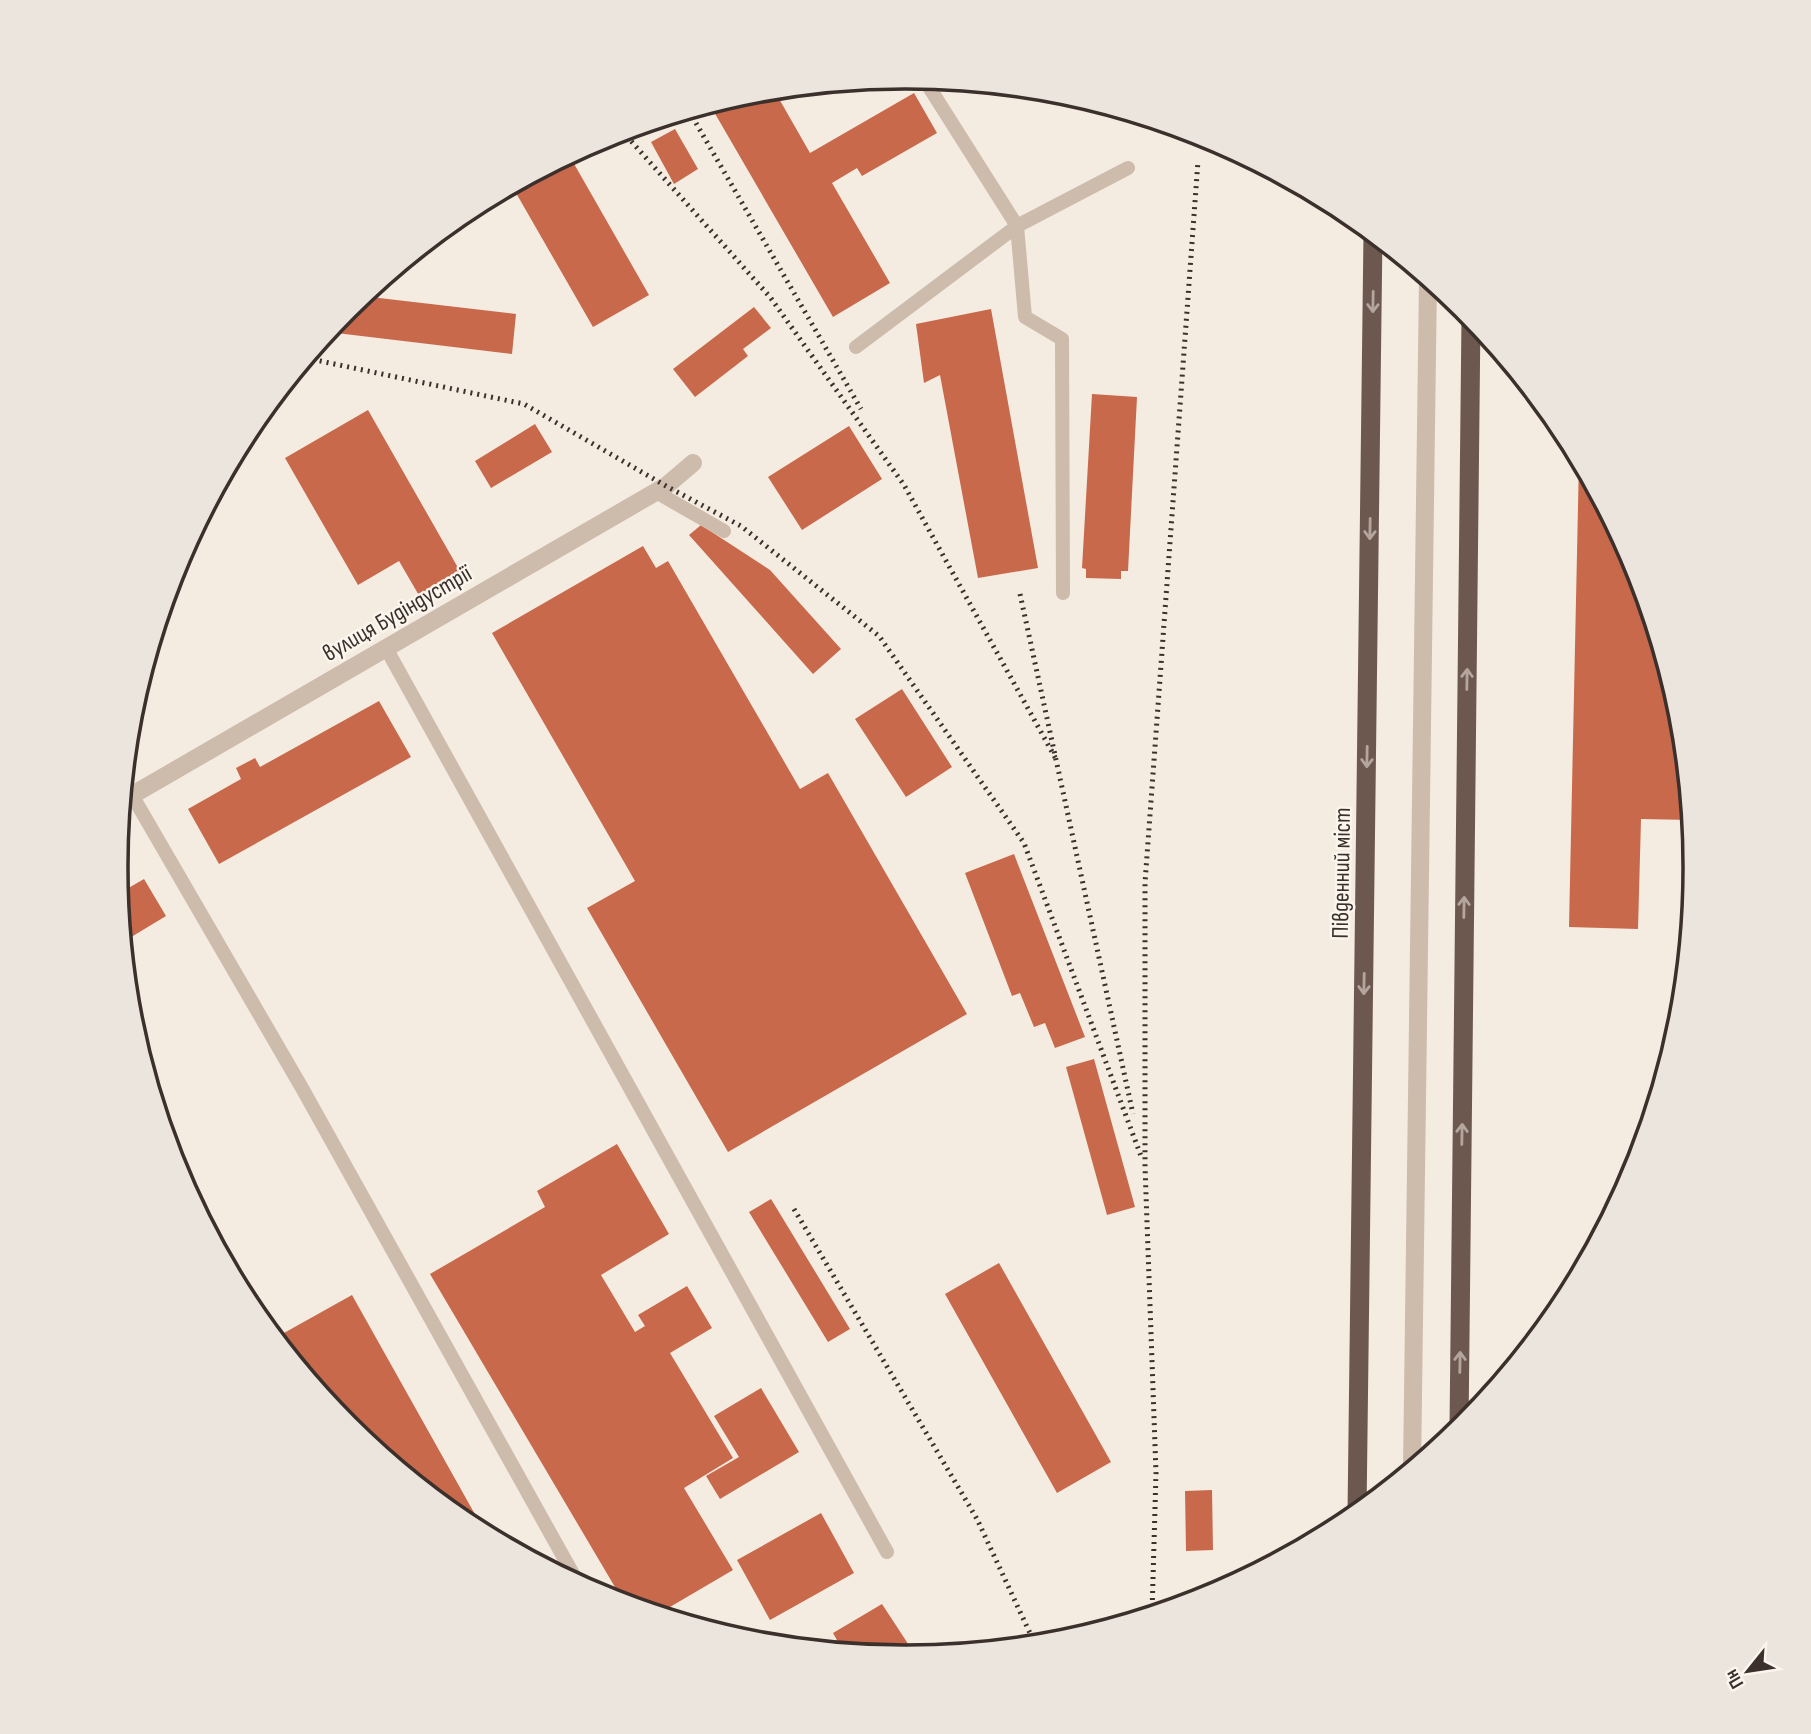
<svg xmlns="http://www.w3.org/2000/svg" width="1811" height="1734" viewBox="0 0 1811 1734" font-family="'Sofia Sans Condensed',sans-serif">
<style>
.building{fill:#c8694b}
.lines{fill:none;stroke-linecap:round;stroke-linejoin:round}
.service{stroke:#cdbbac;stroke-width:14}
.minor{stroke:#cdbbac;stroke-width:18}
.trunk{stroke:#6c584f;stroke-width:19}
.rail{stroke:#3b302b;stroke-width:5;stroke-dasharray:2 5;stroke-linecap:butt}
.oneway{stroke:#b4a69e}
.labels{text-anchor:middle;stroke-width:5;stroke-linejoin:round;paint-order:stroke}
.street-label{font-size:24px;fill:#3b302b;stroke:#fbf5ee}
.rim{fill:none;stroke:#3b302b;stroke-width:3.5}
</style>
<rect width="100%" height="100%" fill="#f4ebe1"/>
<!-- building -->
<path class="building" d="M 774,90 L 810,153 L 914,93 L 937,133 L 862,176 L 857,168 L 832,183 L 890,283 L 833,317 L 710,105 L 752,92 Z
M 663,119 L 636,137 L 630,129 Z
M 675,129 L 698,169 L 674,184 L 651,142 Z
M 569,155 L 649,295 L 593,327 L 512,186 Z
M 362,296 L 516,314 L 512,354 L 328,332 L 347,308 Z
M 754,307 L 771,328 L 743,349 L 748,356 L 695,397 L 673,369 Z
M 991,309 L 1038,568 L 978,578 L 940,375 L 924,383 L 916,324 Z
M 1092,394 L 1137,397 L 1128,571 L 1121,571 L 1121,579 L 1086,578 L 1086,569 L 1082,568 Z
M 368,410 L 465,580 L 424,604 L 399,561 L 358,585 L 285,458 Z
M 535,424 L 552,452 L 491,488 L 475,461 Z
M 849,426 L 882,479 L 802,530 L 768,477 Z
M 1579,460 L 1636,565 L 1680,713 L 1691,820 L 1641,819 L 1638,929 L 1569,927 Z
M 701,525 L 770,570 L 841,649 L 813,674 L 689,535 Z
M 643,546 L 656,568 L 668,561 L 800,789 L 828,773 L 967,1014 L 728,1152 L 587,908 L 635,881 L 492,633 Z
M 902,689 L 952,767 L 906,797 L 855,719 Z
M 379,701 L 411,757 L 219,864 L 188,809 L 241,779 L 236,768 L 255,758 L 260,767 Z
M 1014,854 L 1085,1037 L 1055,1048 L 1045,1023 L 1034,1027 L 1020,993 L 1012,996 L 965,873 Z
M 144,879 L 166,916 L 123,942 L 118,894 Z
M 1094,1059 L 1135,1207 L 1107,1215 L 1066,1067 Z
M 617,1144 L 669,1234 L 601,1275 L 635,1332 L 645,1326 L 638,1315 L 687,1286 L 712,1328 L 670,1353 L 733,1458 L 684,1488 L 733,1570 L 658,1614 L 625,1604 L 430,1274 L 545,1207 L 537,1191 Z
M 771,1199 L 850,1329 L 828,1342 L 749,1212 Z
M 999,1263 L 1111,1462 L 1057,1493 L 945,1294 Z
M 352,1295 L 486,1534 L 466,1524 L 347,1425 L 275,1338 Z
M 761,1388 L 799,1452 L 720,1499 L 706,1476 L 739,1457 L 714,1416 Z
M 1212,1490 L 1213,1550 L 1186,1551 L 1185,1491 Z
M 821,1513 L 854,1573 L 770,1620 L 737,1560 Z
M 882,1604 L 916,1656 L 905,1657 L 843,1651 L 833,1633 Z"/>
<g class="lines">
<!-- service -->
<path class="service" d="M 924,79 L 1017,226 L 1025,317 L 1062,339 L 1063,593
M 856,347 L 1017,226 L 1128,168
M 656,492 L 724,531
M 386,648 L 887,1552
M 132,795 L 302,1088 L 578,1583"/>
<!-- minor -->
<path class="minor" d="M 122,801 L 666,486 L 693,463
M 1412,1469 L 1428,279"/>
<!-- trunk -->
<path class="trunk" d="M 1459,1430 L 1471,317
M 1357,1514 L 1373,233"/>
<!-- rail -->
<path class="rail" d="M 689,111 L 861,409
M 622,131 L 770,297 L 904,485 L 1056,759
M 306,358 L 524,404 L 666,486 L 741,526 L 879,636 L 1024,843 L 1141,1156
M 1020,594 L 1133,1114
M 794,1209 L 977,1519 L 1035,1644
M 1152,1614 L 1156,1473 L 1145,1166 L 1145,883 L 1198,161"/>
</g>
<!-- one-way arrows -->
<defs><path id="oneway-shaft" d="M-6 0H5M1.5-3L5.5 0L1.5 3" fill="none" stroke-width="1.6" stroke-linecap="round" stroke-linejoin="round" transform="scale(1.75)"/></defs>
<g class="oneway">
<use href="#oneway-shaft" transform="translate(1373 302) rotate(91)"/>
<use href="#oneway-shaft" transform="translate(1370 529) rotate(91)"/>
<use href="#oneway-shaft" transform="translate(1467 679) rotate(-89)"/>
<use href="#oneway-shaft" transform="translate(1367 757) rotate(91)"/>
<use href="#oneway-shaft" transform="translate(1464 907) rotate(-89)"/>
<use href="#oneway-shaft" transform="translate(1364 984) rotate(91)"/>
<use href="#oneway-shaft" transform="translate(1462 1134) rotate(-89)"/>
<use href="#oneway-shaft" transform="translate(1460 1362) rotate(-89)"/>
</g>
<g class="labels">
<!-- street labels -->
<g class="street-label">
<text transform="translate(397 613) rotate(-30)" y="8">вулиця Будіндустрії</text>
<text transform="translate(1341 873) rotate(-89)" y="8">Південний міст</text>
</g>
</g>
<!-- crop -->
<path d="M0 0H1811V1734H0ZM905 89H906A777 777 0 0 1 1683 866V868A777 777 0 0 1 906 1645H905A777 777 0 0 1 128 868V866A777 777 0 0 1 905 89Z" fill="#ece5de" fill-rule="evenodd"/>
<path class="rim" d="M905 89H906A777 777 0 0 1 1683 866V868A777 777 0 0 1 906 1645H905A777 777 0 0 1 128 868V866A777 777 0 0 1 905 89Z"/>
<!-- north arrow -->
<g transform="translate(1748 1671) rotate(240)" stroke="#fbf5ee" stroke-width="5" paint-order="stroke">
<path d="M0-5L12 26L0 18L-12 26Z" fill="#3b302b"/>
<text y="-10" font-size="19" font-weight="bold" text-anchor="middle" fill="#3b302b">Пн</text>
</g>
</svg>
